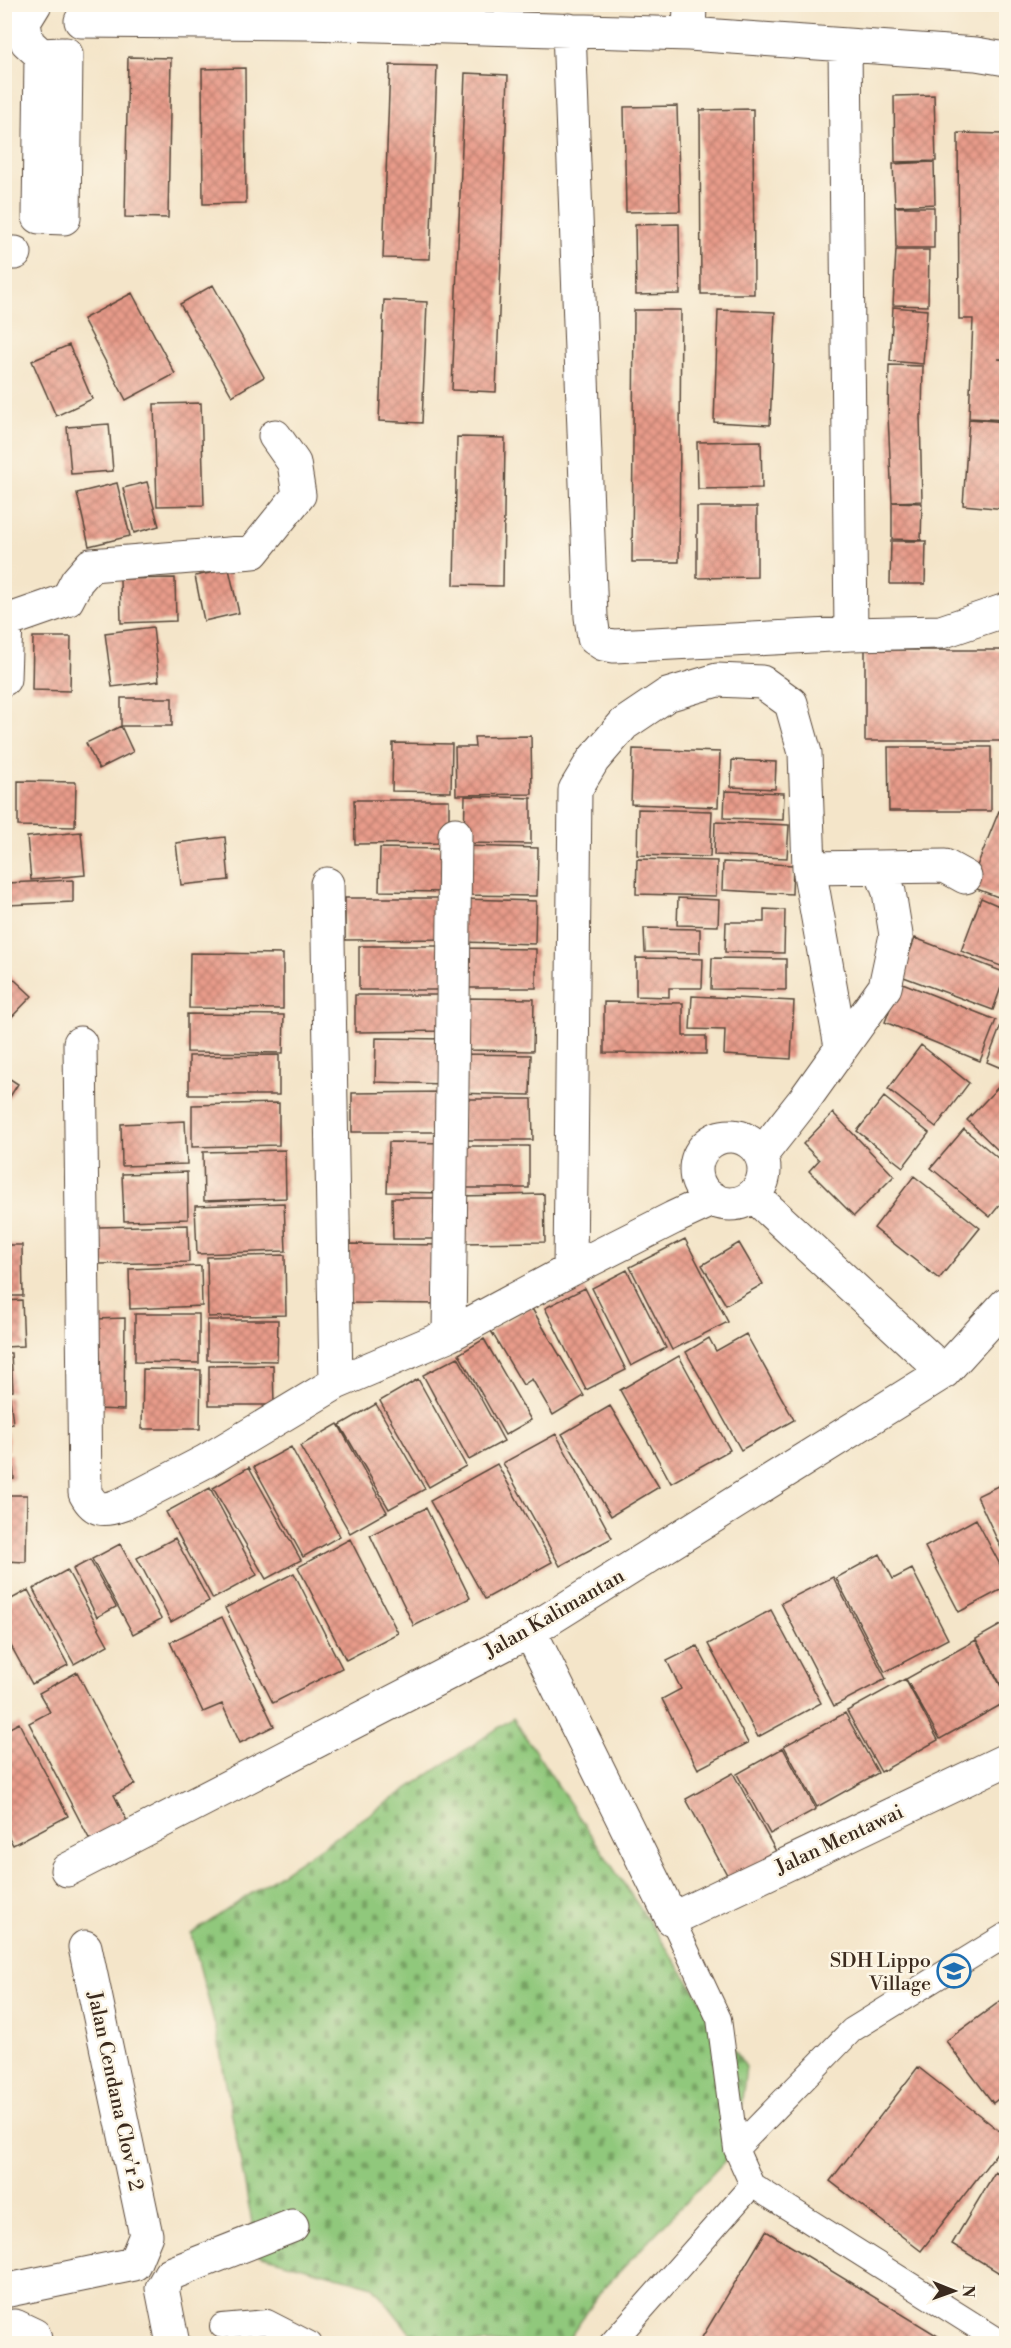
<svg xmlns="http://www.w3.org/2000/svg" width="1011" height="2348" viewBox="0 0 1011 2348" font-family="'Libre Bodoni',serif">
<style>
.cemetery{fill:url(#cemetery-stones);stroke:#66794c;stroke-width:1.5}
.building{fill:url(#building-cross-hatch)}
.lines{fill:none;stroke-linecap:round;stroke-linejoin:round}
.service-casing{stroke:#574638;stroke-width:26}
.minor-casing{stroke:#574638;stroke-width:35}
.service{stroke:#fff;stroke-width:24}
.minor{stroke:#fff;stroke-width:33}
.labels{text-anchor:middle;stroke-width:5;stroke-linejoin:round;paint-order:stroke}
.street-label{font-size:20px;fill:#3b2a1e;stroke:#fcf5e5}
.poi-label{font-size:20px;fill:#3b2a1e;stroke:#fcf5e5;text-anchor:end}
</style>
<defs>
<pattern id="cemetery-stones" width="16" height="16" patternUnits="userSpaceOnUse" patternTransform="scale(1.5)"><rect width="16" height="16" fill="#90c87b"/><path d="M2 7V4a2 2 0 0 1 4 0v3zM10 15v-3a2 2 0 0 1 4 0v3z" fill="#77a364"/></pattern>
<pattern id="building-cross-hatch" width="8" height="8" patternUnits="userSpaceOnUse" patternTransform="scale(1.5)"><rect width="8" height="8" fill="#e89b8a"/><path d="M0 0l8 8M0 8l8-8" fill="none" stroke="#bd7f70"/></pattern>
</defs>
<rect width="100%" height="100%" fill="#fcf5e5"/>
<filter id="ink" filterUnits="userSpaceOnUse"><feTurbulence type="fractalNoise" baseFrequency=".0167" numOctaves="2"/><feDisplacementMap in="SourceGraphic" scale="12" xChannelSelector="R" yChannelSelector="G"/><feConvolveMatrix kernelMatrix="1 2 1 2 8 2 1 2 1" color-interpolation-filters="sRGB"/></filter>
<filter id="wash" filterUnits="userSpaceOnUse"><feTurbulence type="fractalNoise" baseFrequency=".008" numOctaves="4" result="noise"/><feDisplacementMap in="SourceGraphic" scale="24" xChannelSelector="R" yChannelSelector="G"/><feGaussianBlur stdDeviation="1.35" result="paint"/><feColorMatrix in="noise" values="0 0 0 0 0 0 0 0 0 0 0 0 0 0 0 0 0 1.4 0 .05"/><feComposite in="paint" operator="in"/></filter>
<g filter="url(#wash)">
<rect width="100%" height="100%" fill="#f4e5c9"/>
<!-- cemetery -->
<path class="cemetery" d="M 513,1718 L 746,2067 L 736,2149 L 602,2290 L 566,2343 L 418,2343 L 373,2286 L 258,2255 L 216,2029 L 191,1934 Z"/>
<g id="blocks">
<!-- building -->
<path class="building" d="M 128,57 L 171,58 L 168,218 L 125,217 Z
M 390,65 L 437,66 L 430,259 L 383,258 Z
M 245,68 L 246,203 L 203,204 L 202,69 Z
M 465,73 L 508,75 L 496,392 L 452,390 Z
M 934,95 L 936,161 L 895,162 L 894,96 Z
M 677,106 L 680,211 L 626,212 L 624,107 Z
M 753,109 L 754,294 L 701,294 L 700,110 Z
M 958,133 L 1006,134 L 1006,359 L 998,359 L 1006,360 L 1006,420 L 969,418 L 973,319 L 959,319 Z
M 934,162 L 935,204 L 895,206 L 893,164 Z
M 895,207 L 934,207 L 934,248 L 896,248 Z
M 679,224 L 680,294 L 636,295 L 635,225 Z
M 896,250 L 929,250 L 928,306 L 893,305 Z
M 213,285 L 264,377 L 232,396 L 180,304 Z
M 132,293 L 175,374 L 126,400 L 83,319 Z
M 384,300 L 427,302 L 422,423 L 379,421 Z
M 893,307 L 927,310 L 923,364 L 890,361 Z
M 634,310 L 681,310 L 679,562 L 632,562 Z
M 718,310 L 775,312 L 770,425 L 714,422 Z
M 69,345 L 92,399 L 56,416 L 32,361 Z
M 889,365 L 923,366 L 922,415 L 920,415 L 922,501 L 892,502 L 888,415 Z
M 201,403 L 204,505 L 157,506 L 154,404 Z
M 969,419 L 1006,422 L 1006,509 L 963,505 Z
M 109,424 L 113,471 L 71,474 L 67,427 Z
M 457,437 L 505,438 L 503,586 L 454,585 Z
M 761,441 L 762,488 L 698,489 L 697,442 Z
M 147,482 L 159,526 L 134,533 L 123,488 Z
M 117,483 L 130,536 L 89,546 L 77,493 Z
M 892,502 L 922,503 L 921,540 L 892,539 Z
M 697,507 L 757,507 L 757,577 L 697,578 Z
M 891,541 L 926,541 L 925,584 L 890,584 Z
M 229,569 L 239,613 L 204,621 L 195,576 Z
M 175,578 L 176,621 L 121,623 L 120,579 Z
M 153,627 L 159,681 L 112,687 L 105,633 Z
M 33,637 L 71,637 L 70,691 L 32,690 Z
M 865,650 L 1006,650 L 1006,741 L 865,741 Z
M 121,698 L 172,698 L 172,726 L 121,726 Z
M 121,726 L 133,752 L 99,769 L 86,743 Z
M 531,736 L 532,794 L 456,795 L 455,747 L 475,747 L 474,737 Z
M 393,743 L 452,744 L 451,792 L 392,791 Z
M 888,747 L 991,747 L 991,811 L 889,811 Z
M 633,749 L 720,752 L 718,807 L 631,804 Z
M 732,760 L 776,762 L 775,789 L 731,787 Z
M 18,781 L 76,782 L 75,827 L 18,826 Z
M 725,791 L 784,793 L 783,820 L 724,818 Z
M 465,796 L 531,798 L 531,844 L 464,843 Z
M 354,800 L 449,800 L 449,843 L 355,844 Z
M 638,809 L 712,811 L 710,857 L 637,855 Z
M 999,811 L 1006,814 L 1006,900 L 969,886 Z
M 715,822 L 789,825 L 787,858 L 714,855 Z
M 81,832 L 85,875 L 31,880 L 27,837 Z
M 225,837 L 229,880 L 181,885 L 176,843 Z
M 465,846 L 538,848 L 537,896 L 465,895 Z
M 380,848 L 446,849 L 446,892 L 379,891 Z
M 637,859 L 717,861 L 716,896 L 636,894 Z
M 723,862 L 793,865 L 792,894 L 722,890 Z
M 73,880 L 73,902 L 7,905 L 7,883 Z
M 345,898 L 448,898 L 449,939 L 345,940 Z
M 678,898 L 719,900 L 718,926 L 677,925 Z
M 981,898 L 1006,909 L 1006,968 L 961,951 Z
M 461,899 L 536,901 L 535,944 L 460,942 Z
M 764,909 L 785,910 L 784,953 L 725,952 L 726,922 L 764,922 Z
M 644,928 L 700,929 L 700,953 L 645,952 Z
M 915,938 L 1006,973 L 993,1010 L 901,976 Z
M 359,946 L 447,946 L 447,990 L 359,990 Z
M 457,948 L 536,949 L 536,988 L 457,988 Z
M 190,953 L 283,954 L 283,1009 L 189,1008 Z
M 636,958 L 703,959 L 702,988 L 669,988 L 669,997 L 636,996 Z
M 712,958 L 786,959 L 786,990 L 711,989 Z
M 4,970 L 32,996 L 4,1025 Z
M 900,982 L 996,1020 L 980,1061 L 885,1022 Z
M 355,995 L 448,995 L 448,1031 L 355,1032 Z
M 692,996 L 794,1001 L 791,1059 L 724,1055 L 725,1030 L 690,1029 Z
M 463,998 L 534,999 L 533,1051 L 462,1050 Z
M 604,1002 L 683,1003 L 683,1036 L 706,1036 L 706,1054 L 604,1053 Z
M 1006,1012 L 1006,1070 L 987,1062 Z
M 187,1014 L 284,1015 L 283,1053 L 187,1052 Z
M 376,1038 L 444,1039 L 443,1084 L 375,1082 Z
M 921,1045 L 969,1083 L 936,1127 L 888,1089 Z
M 456,1054 L 531,1055 L 530,1095 L 456,1093 Z
M 279,1055 L 279,1095 L 189,1095 L 189,1056 Z
M 4,1075 L 18,1084 L 4,1106 Z
M 1003,1082 L 1006,1085 L 1006,1158 L 967,1120 Z
M 448,1092 L 449,1132 L 352,1132 L 352,1093 Z
M 884,1097 L 929,1133 L 903,1167 L 857,1131 Z
M 461,1099 L 532,1099 L 533,1140 L 462,1140 Z
M 279,1103 L 279,1145 L 192,1147 L 192,1105 Z
M 833,1113 L 894,1176 L 854,1216 L 809,1171 L 819,1160 L 803,1144 Z
M 185,1121 L 187,1164 L 122,1166 L 121,1124 Z
M 964,1129 L 1006,1165 L 1006,1197 L 990,1217 L 931,1168 Z
M 389,1142 L 447,1143 L 446,1193 L 387,1192 Z
M 462,1146 L 529,1146 L 529,1188 L 462,1188 Z
M 285,1150 L 286,1198 L 204,1201 L 203,1152 Z
M 187,1172 L 188,1219 L 124,1221 L 122,1174 Z
M 914,1176 L 980,1228 L 939,1279 L 874,1228 Z
M 544,1194 L 545,1242 L 461,1243 L 460,1196 Z
M 392,1198 L 443,1198 L 443,1239 L 393,1239 Z
M 284,1203 L 286,1251 L 197,1254 L 195,1206 Z
M 188,1225 L 189,1262 L 99,1264 L 98,1227 Z
M 685,1239 L 728,1322 L 672,1350 L 630,1267 Z
M 739,1243 L 763,1284 L 726,1305 L 702,1265 Z
M 350,1244 L 444,1245 L 443,1304 L 350,1303 Z
M 4,1245 L 22,1245 L 23,1296 L 4,1296 Z
M 285,1255 L 286,1315 L 208,1317 L 207,1257 Z
M 201,1266 L 202,1306 L 130,1309 L 129,1269 Z
M 627,1270 L 666,1348 L 631,1366 L 592,1288 Z
M 585,1288 L 626,1370 L 586,1390 L 545,1308 Z
M 22,1300 L 24,1346 L 4,1347 L 4,1301 Z
M 531,1307 L 584,1396 L 553,1415 L 532,1379 L 523,1385 L 491,1331 Z
M 135,1314 L 199,1314 L 199,1363 L 135,1362 Z
M 125,1318 L 124,1410 L 96,1409 L 96,1319 Z
M 207,1320 L 278,1320 L 277,1361 L 207,1360 Z
M 746,1334 L 794,1420 L 741,1450 L 686,1352 L 709,1338 L 716,1351 Z
M 484,1339 L 531,1420 L 505,1435 L 459,1354 Z
M 4,1353 L 11,1353 L 13,1391 L 4,1392 Z
M 679,1356 L 730,1450 L 671,1483 L 620,1390 Z
M 458,1357 L 504,1441 L 469,1460 L 423,1375 Z
M 273,1365 L 274,1405 L 209,1405 L 209,1366 Z
M 143,1369 L 201,1370 L 200,1429 L 142,1429 Z
M 418,1379 L 466,1466 L 429,1487 L 380,1401 Z
M 10,1397 L 13,1424 L 4,1425 L 4,1398 Z
M 376,1404 L 425,1489 L 389,1509 L 340,1425 Z
M 610,1406 L 659,1487 L 611,1516 L 562,1434 Z
M 338,1424 L 387,1512 L 350,1533 L 300,1446 Z
M 4,1432 L 8,1432 L 9,1450 L 4,1451 Z
M 556,1434 L 612,1538 L 560,1566 L 503,1463 Z
M 291,1447 L 340,1536 L 303,1557 L 254,1467 Z
M 12,1454 L 14,1479 L 4,1480 L 4,1455 Z
M 497,1464 L 552,1562 L 485,1599 L 430,1501 Z
M 249,1467 L 301,1560 L 266,1579 L 213,1488 Z
M 1006,1482 L 1006,1559 L 977,1496 Z
M 210,1488 L 257,1575 L 213,1599 L 166,1512 Z
M 4,1495 L 27,1495 L 26,1562 L 4,1561 Z
M 426,1508 L 470,1598 L 414,1626 L 370,1535 Z
M 976,1519 L 1006,1576 L 1006,1587 L 959,1612 L 925,1547 Z
M 175,1538 L 209,1601 L 171,1622 L 137,1558 Z
M 350,1539 L 398,1633 L 346,1660 L 298,1567 Z
M 120,1544 L 161,1619 L 133,1634 L 92,1559 Z
M 880,1554 L 893,1579 L 912,1569 L 948,1639 L 885,1672 L 836,1578 Z
M 90,1560 L 116,1607 L 97,1617 L 73,1569 Z
M 67,1570 L 108,1645 L 74,1664 L 33,1589 Z
M 294,1573 L 342,1668 L 273,1703 L 225,1608 Z
M 833,1577 L 886,1679 L 834,1706 L 781,1603 Z
M 28,1590 L 68,1665 L 32,1684 L 4,1633 L 4,1603 Z
M 771,1610 L 821,1703 L 758,1737 L 708,1644 Z
M 222,1617 L 274,1726 L 240,1743 L 222,1704 L 203,1712 L 170,1642 Z
M 1006,1622 L 1006,1694 L 976,1639 Z
M 976,1640 L 1006,1696 L 1006,1702 L 940,1739 L 906,1679 Z
M 697,1646 L 748,1743 L 698,1769 L 662,1699 L 681,1689 L 667,1661 Z
M 77,1672 L 135,1784 L 114,1795 L 129,1825 L 92,1844 L 29,1723 L 50,1712 L 39,1693 Z
M 905,1679 L 938,1740 L 881,1772 L 847,1711 Z
M 845,1713 L 878,1773 L 817,1807 L 784,1746 Z
M 19,1723 L 68,1816 L 13,1845 L 4,1828 L 4,1731 Z
M 783,1748 L 816,1809 L 770,1834 L 737,1774 Z
M 733,1773 L 778,1855 L 731,1882 L 686,1799 Z
M 1006,1997 L 1006,2093 L 993,2103 L 946,2041 Z
M 918,2067 L 1006,2136 L 1006,2141 L 921,2251 L 830,2181 Z
M 995,2172 L 1006,2179 L 1006,2277 L 952,2244 Z
M 766,2231 L 951,2344 L 698,2344 Z"/>
</g>
</g>
<g filter="url(#ink)">
<use href="#blocks" fill-opacity="0" stroke="#574638" stroke-width="1.5"/>
<g class="lines">
<defs>
<path id="service" d="M 736,2149 L 852,2030 L 1006,1935
M 752,2185 L 1004,2344
M 222,2326 L 267,2322 L 310,2344
M 611,2344 L 752,2185 L 736,2149 L 719,2019 L 672,1919"/>
<path id="minor" d="M 35,4 L 24,22 L 27,42 L 41,55 L 62,54
M 81,21 L 307,23 L 689,34 L 976,54 L 1006,59
M 569,30 L 591,617 L 594,638 L 603,644 L 614,646 L 851,634 L 941,632 L 1006,610
M 689,34 L 690,4
M 845,45 L 851,634
M 41,55 L 39,217 L 64,218 L 66,54
M 4,253 L 15,253
M 4,622 L 67,600 L 77,581 L 91,565 L 253,552 L 299,495 L 294,463 L 275,436
M 4,679 L 6,621
M 809,868 L 945,866 L 965,877
M 327,884 L 336,1383
M 80,1043 L 85,1493 C 95,1512 104,1511 123,1504 L 206,1461 L 336,1383 L 449,1335 L 570,1270 L 673,1218 L 714,1199
M696 1170a34 34 0 1 1 68 0a34 34 0 1 1-68 0Z
M 761,1155 L 805,1099 L 885,987 L 896,935 L 889,892 L 880,868
M 753,1195 L 944,1372
M 570,1270 L 575,790 L 593,760 L 624,724 L 667,695 L 717,680 L 762,682 L 791,703 L 805,753 L 809,868 L 841,1047
M 449,1335 L 455,834
M 530,1631 L 672,1919 L 1006,1760
M 67,1870 L 530,1631 L 944,1372 L 1006,1304
M 4,2291 L 134,2264 L 146,2235 L 85,1947
M 4,2327 L 15,2326 L 34,2335 L 36,2344
M 173,2344 L 162,2288 L 170,2274 L 292,2226"/>
</defs>
<!-- service casing -->
<use href="#service" class="service-casing"/>
<!-- minor casing -->
<use href="#minor" class="minor-casing"/>
<!-- service -->
<use href="#service" class="service"/>
<!-- minor -->
<use href="#minor" class="minor"/>
</g>
</g>
<!-- icons -->
<defs>
<symbol id="school-ring" viewBox="-11 -11 22 22"><circle r="9.5" fill="#fcf5e5" stroke="#1f6fb2" stroke-width="1.5"/><path d="M0-5L7-2L0 1L-7-2ZM-4 1L0 2.5L4 1V4Q0 6-4 4Z" fill="#1f6fb2"/></symbol>
</defs>
<g fill-rule="evenodd">
<use href="#school-ring" x="935" y="1952" width="38" height="38"/>
</g>
<g class="labels">
<!-- street labels -->
<g class="street-label">
<text transform="translate(554 1613) rotate(-30)" y="7">Jalan Kalimantan</text>
<text transform="translate(839 1839) rotate(-25)" y="7">Jalan Mentawai</text>
<text transform="translate(116 2091) rotate(78)" y="7">Jalan Cendana Clov'r 2</text>
</g>
<!-- poi labels -->
<g class="poi-label">
<text x="931" y="1967">SDH Lippo<tspan x="931" dy="23">Village</tspan></text>
</g>
</g>
<!-- margin -->
<rect width="1011" height="2348" fill="none" stroke="#fcf5e5" stroke-width="24"/>
<!-- north arrow -->
<g transform="translate(954 2291) rotate(91)" stroke="#fcf5e5" stroke-width="4.5" paint-order="stroke">
<path d="M0-4.5L10 22L0 15L-10 22Z" fill="#3b2a1e"/>
<text y="-9" font-size="16" font-weight="bold" text-anchor="middle" fill="#3b2a1e">N</text>
</g>
</svg>
